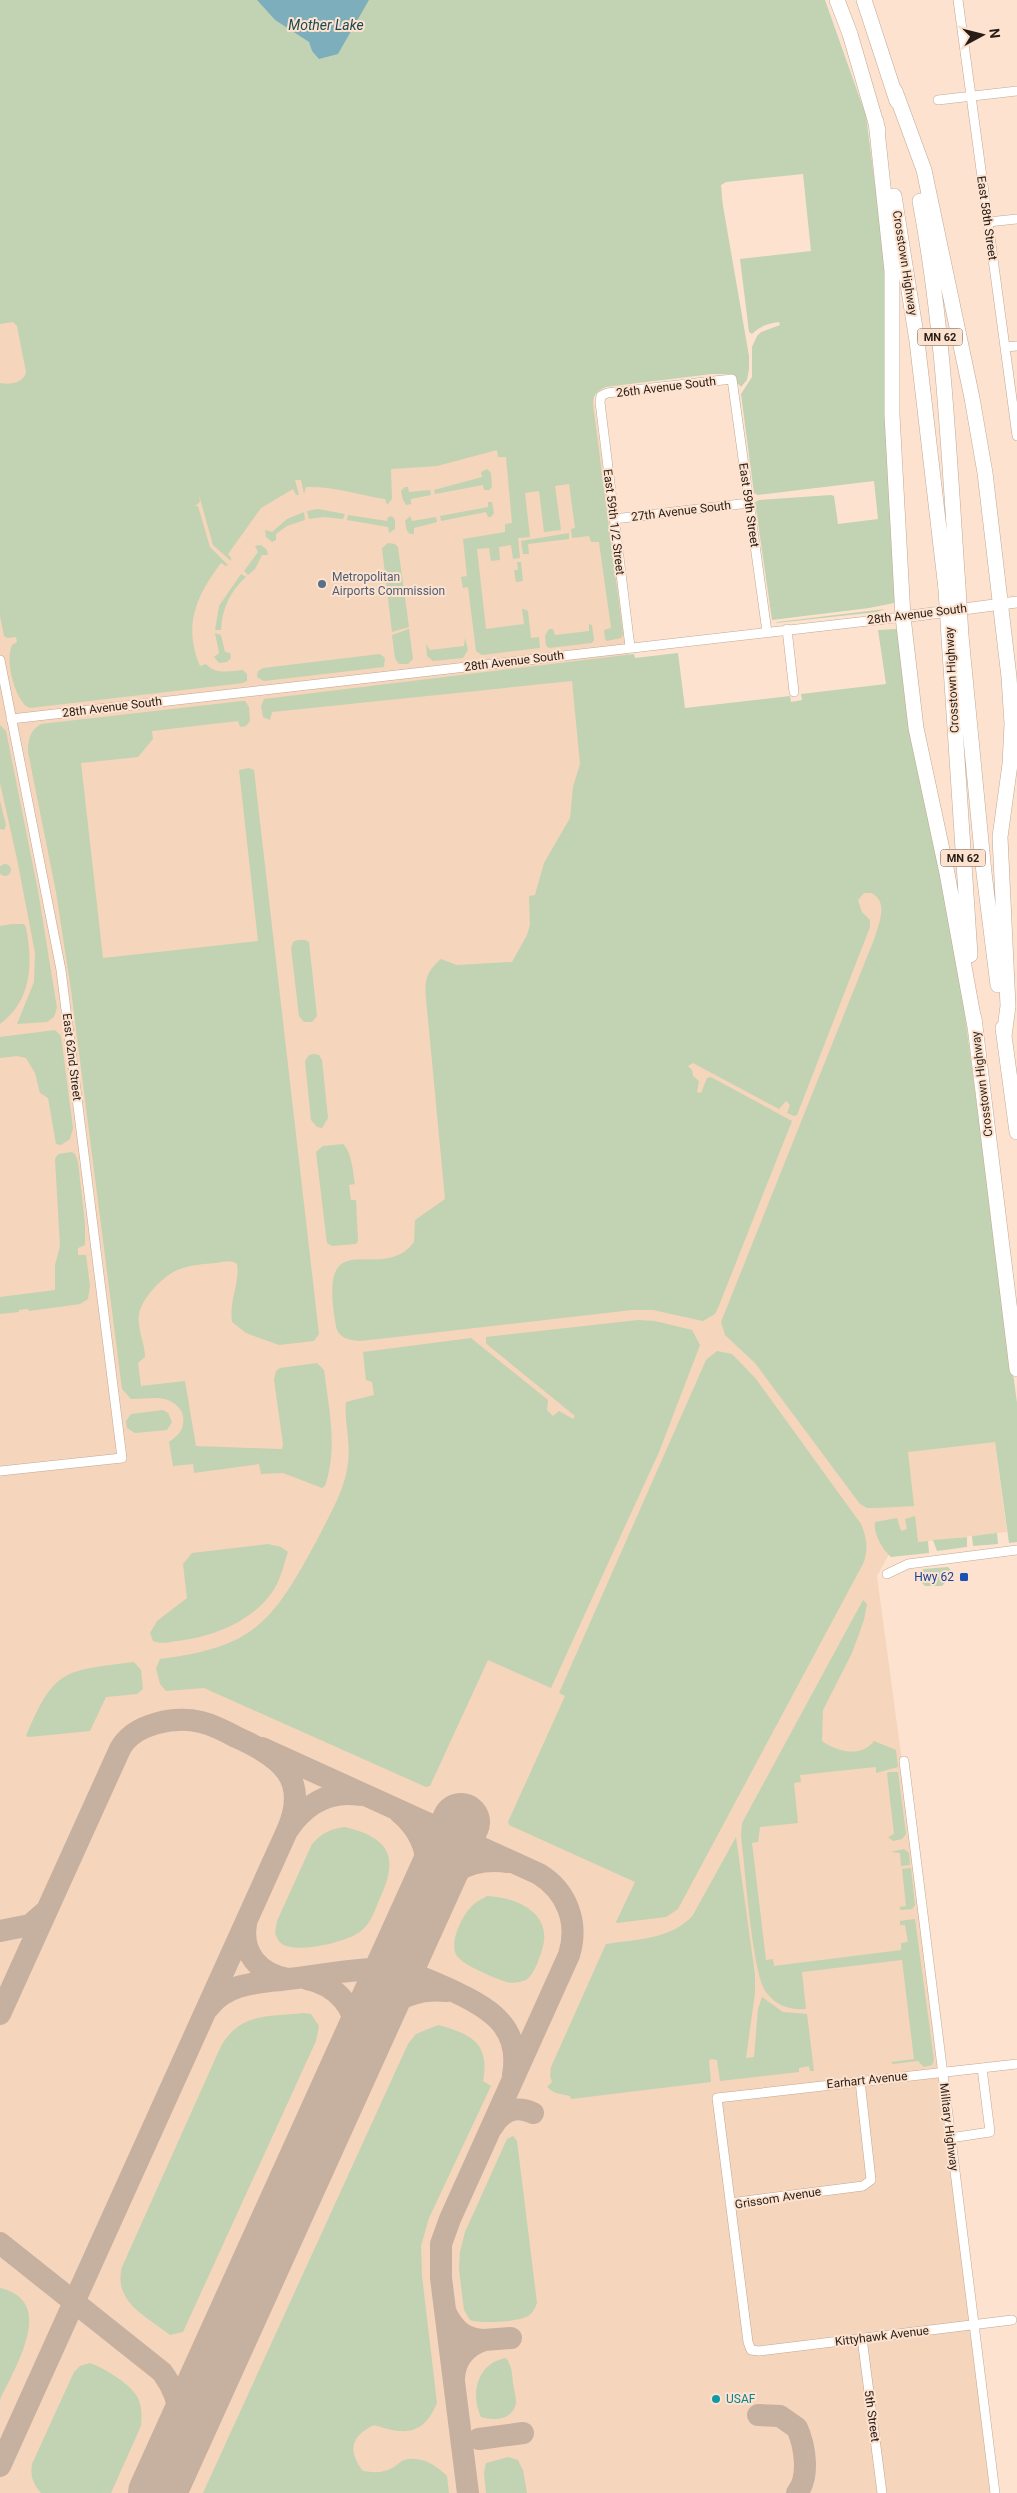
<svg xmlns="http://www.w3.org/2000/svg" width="1017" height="2493" viewBox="0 0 1017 2493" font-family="Roboto,sans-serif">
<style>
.built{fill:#f5d5bb}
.green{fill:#c1d3b2}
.water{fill:#7cafbb}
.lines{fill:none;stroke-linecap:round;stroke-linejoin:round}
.taxiway{stroke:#c6b0a0;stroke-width:22}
.runway{stroke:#c6b0a0;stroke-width:58}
.street-casing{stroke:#c1a894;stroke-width:10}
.secondary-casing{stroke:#c1a894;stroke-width:12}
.highway-casing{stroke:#c1a894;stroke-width:16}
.street{stroke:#fff;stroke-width:9}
.secondary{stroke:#fff;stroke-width:11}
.highway{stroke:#fff;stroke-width:15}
.highway-bridge-casing{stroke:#c1a894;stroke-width:16;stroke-linecap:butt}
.highway-bridge{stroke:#fff;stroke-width:15}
.service-dot{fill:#5c6f8a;stroke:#fde3cf;stroke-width:2}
.transit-dot{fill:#1a4fb4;stroke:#fde3cf;stroke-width:2}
.culture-dot{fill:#0f9aa8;stroke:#fde3cf;stroke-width:2}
.labels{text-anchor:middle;stroke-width:4;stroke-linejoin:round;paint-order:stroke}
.shield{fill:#fde3cf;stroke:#67584e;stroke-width:1}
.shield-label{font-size:11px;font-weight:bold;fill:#271d16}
.street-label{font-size:12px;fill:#271d16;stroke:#fde3cf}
.service-label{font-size:12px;fill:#4e5e75;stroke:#fde3cf;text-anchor:start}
.transit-label{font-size:12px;fill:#164399;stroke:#fde3cf;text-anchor:end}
.culture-label{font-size:12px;fill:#0d838f;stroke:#fde3cf;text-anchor:start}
.water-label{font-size:14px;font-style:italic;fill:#1a4952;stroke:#fde3cf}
</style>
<rect width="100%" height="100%" fill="#fde3cf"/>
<!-- built -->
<path class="built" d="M 0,0 L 704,0 L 738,367 L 592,386 L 640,741 L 885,710 L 953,1130 L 1007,1532 L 894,1545 L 877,1576 L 916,1865 L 995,2493 L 0,2493 Z"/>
<!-- green -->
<path class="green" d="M 0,0 L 257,0 L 275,20 L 309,42 L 312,51 L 338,54 L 369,0 L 825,0 L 866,116 L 888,285 L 897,596 L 894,603 L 869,608 L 772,620 L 755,502 L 759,500 L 831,495 L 834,496 L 838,524 L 878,519 L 874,481 L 758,495 L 754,493 L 741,394 L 752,377 L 752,347 L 757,336 L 761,332 L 780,325 L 779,322 C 768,324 761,325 752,334 L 749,332 L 740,259 L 811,251 L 803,174 L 726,182 L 721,185 L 722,200 L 749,356 L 749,369 L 747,380 L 741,387 L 730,374 L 712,374 L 606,387 C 597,391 593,394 593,405 L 623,634 L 621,638 L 607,641 L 605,639 L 604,630 L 611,628 L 599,542 L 591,542 L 589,536 L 572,538 L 571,529 L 575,528 L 569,484 L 555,486 L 561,530 L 544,532 L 539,491 L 525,493 L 530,537 L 518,538 L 520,558 L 513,559 L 511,545 L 499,547 L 500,560 L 491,561 L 489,548 L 477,549 L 486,629 L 524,624 L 522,609 L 524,609 L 528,611 L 531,638 L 539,637 L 540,648 L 482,655 L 476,651 L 468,587 L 463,588 L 461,577 L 467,576 L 463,539 L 505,532 L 505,524 L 512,523 L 506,457 L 498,457 L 497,450 L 437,466 L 391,469 L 392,499 L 387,505 L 385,499 C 358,495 333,486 306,487 L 304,494 L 301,480 L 295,480 L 299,495 L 296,495 L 293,489 L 261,508 L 228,554 L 231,558 L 231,561 L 213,545 L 199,495 L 200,502 L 195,506 L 198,506 L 210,547 L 228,565 L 226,566 L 221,563 C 196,596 183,626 200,666 L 206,664 C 216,675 229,671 243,670 L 247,674 L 247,681 L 243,683 L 30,708 L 26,706 C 14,695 5,660 12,645 L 17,642 L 16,637 L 7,638 L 4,636 L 0,616 L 0,383 C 10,385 24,383 26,372 L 17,326 L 13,322 L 0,324 Z
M 487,469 L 491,473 L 492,487 L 489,490 L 484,490 L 483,485 L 435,494 L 434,490 L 482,477 L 481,472 Z
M 405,487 L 408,487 L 409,492 L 430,490 L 431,495 L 411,499 L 411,504 L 406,505 L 403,500 L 401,491 Z
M 488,502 L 492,502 L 494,513 L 491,517 L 488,517 L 486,512 L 441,521 L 440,516 L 488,507 Z
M 318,509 L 345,514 L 343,519 L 323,517 L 309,519 L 307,511 Z
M 304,512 L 305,520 L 287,526 L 276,534 L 276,540 L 272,542 L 266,537 L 265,530 L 272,532 L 287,519 Z
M 348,515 L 387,521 L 388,517 L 392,516 L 395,520 L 395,529 L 389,533 L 388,527 L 347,520 Z
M 410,516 L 412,521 L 436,517 L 437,522 L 414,528 L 414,534 L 410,534 L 407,531 L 405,521 Z
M 569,533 L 569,539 L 528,544 L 529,554 L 523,554 L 521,541 Z
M 388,543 L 395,544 L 398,547 L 409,627 L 392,632 L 382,548 Z
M 261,545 L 267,550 L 268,555 L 262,555 L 255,569 L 248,575 L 244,571 L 258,552 L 255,546 Z
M 517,562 L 521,562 L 523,581 L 516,582 L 514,570 L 518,570 Z
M 241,574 L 246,577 C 230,591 222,609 221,630 L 215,630 L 219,606 Z
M 885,609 L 877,612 L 776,623 L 777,622 Z
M 589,624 L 592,625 L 594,640 L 592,643 L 549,648 L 546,646 L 545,636 L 549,629 L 553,629 L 555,635 L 589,631 Z
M 409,629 L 413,659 L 408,664 L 399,664 L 395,658 L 392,635 Z
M 896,629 L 900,632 L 958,964 L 1017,1403 L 1017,1542 L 1009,1543 L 995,1442 L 908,1452 L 914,1506 L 876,1508 L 867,1508 L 860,1504 L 755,1363 L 725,1335 L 721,1322 L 875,937 C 879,923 889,901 871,893 L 864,893 L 858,900 L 862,912 L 870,920 L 870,927 L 797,1115 L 794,1116 L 787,1113 L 790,1105 L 786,1101 L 779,1109 L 693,1063 L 688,1066 L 692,1070 L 693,1076 L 699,1081 L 697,1092 L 701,1093 L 707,1078 L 711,1077 L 792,1121 L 718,1308 L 715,1314 L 703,1321 L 653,1310 L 632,1310 L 360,1341 C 349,1340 338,1338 336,1326 C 316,1216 381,1287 414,1242 L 415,1220 L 445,1199 L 426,998 C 424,980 427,971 441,959 L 457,965 L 512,962 L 527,935 L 530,925 L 529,896 L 535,895 L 544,863 L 570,818 L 573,787 L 580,764 L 572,681 L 272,712 L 270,720 L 263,717 L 261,706 L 264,699 L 634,654 L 635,658 L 678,653 L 685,708 L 790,696 L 791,702 L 802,700 L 801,694 L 886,684 L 878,630 Z
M 215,633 L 221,635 L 225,652 L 230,653 L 231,658 L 227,662 L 219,663 L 214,657 L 219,653 Z
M 465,638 L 468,650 L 463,658 L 433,661 L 427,656 L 426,644 L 430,650 L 464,646 Z
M 380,654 L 385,658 L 384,667 L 264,681 L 257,677 L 258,671 L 263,668 Z
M 242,701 L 245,701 L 249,707 L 250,721 L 246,726 L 240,727 L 238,721 L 152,731 L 153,739 L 138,757 L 81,763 L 103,958 L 258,941 L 239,770 L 249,768 L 254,770 L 319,1334 L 314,1341 L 279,1345 L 246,1333 L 232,1322 C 229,1300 240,1283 237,1264 C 231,1259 222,1262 215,1263 C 203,1264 191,1265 180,1269 C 165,1274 145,1295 140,1310 C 135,1325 145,1342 145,1357 L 138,1363 L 141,1386 L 185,1381 L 196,1446 L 279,1449 L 282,1449 L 283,1444 L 274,1380 L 276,1371 L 280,1368 L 317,1363 L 324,1370 C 329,1409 338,1448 325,1486 L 322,1488 L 283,1473 L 261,1474 L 259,1464 L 194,1473 L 193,1464 L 173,1466 L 169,1442 C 181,1434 186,1427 182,1412 C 170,1393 151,1399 131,1399 L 122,1389 L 71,990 L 56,892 L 28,752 C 28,740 30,730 41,724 Z
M 0,725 L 6,731 L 38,891 L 57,1008 L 54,1017 L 47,1022 L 17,1024 L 34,982 L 35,953 L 17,859 L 0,783 Z
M 0,801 L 6,825 L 4,830 L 0,829 Z
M-1 870a6 6 0 1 1 12 0a6 6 0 1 1-12 0Z
M 12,924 L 24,924 L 26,927 C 33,964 32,1000 0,1024 L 0,926 Z
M 298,940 L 305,940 L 309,942 L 317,1016 L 312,1022 L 304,1022 L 299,1016 L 291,948 L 293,942 Z
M 55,1030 L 61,1036 L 73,1128 L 70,1139 L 61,1145 L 56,1144 L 48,1098 L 40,1093 L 35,1073 L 26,1058 L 17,1056 L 0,1058 L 0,1037 Z
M 314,1054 L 319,1055 L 322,1060 L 328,1118 L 322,1128 L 317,1127 L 311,1120 L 305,1061 L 309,1055 Z
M 343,1144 C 352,1152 353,1173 355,1184 L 349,1185 L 351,1200 L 356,1200 L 358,1241 L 356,1244 L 332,1246 L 327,1243 L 316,1152 L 323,1146 Z
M 72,1152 L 75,1154 L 78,1162 L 85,1224 L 85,1245 L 78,1248 L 78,1255 L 86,1255 L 90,1286 L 88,1299 L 80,1304 L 29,1311 L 28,1309 L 19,1310 L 19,1312 L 0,1314 L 0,1297 L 55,1290 L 55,1265 L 60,1246 L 55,1159 L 58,1154 Z
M 638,1320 L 655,1321 L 692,1330 L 700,1345 L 659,1452 L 551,1688 L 488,1660 L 430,1786 L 426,1787 L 204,1688 L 166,1691 L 160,1684 L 156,1668 L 160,1659 C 256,1647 273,1621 317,1540 C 329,1516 345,1490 348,1463 C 351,1442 344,1422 346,1402 L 374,1395 L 372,1382 L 366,1380 L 363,1352 L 471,1338 L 548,1400 L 547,1410 L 553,1416 L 559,1411 L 573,1419 L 575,1416 L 489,1346 L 486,1343 L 486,1337 Z
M 717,1351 L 732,1354 L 756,1379 L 861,1524 C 867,1538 868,1548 864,1562 L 678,1909 L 666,1917 L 617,1923 L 616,1922 L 635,1882 L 509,1825 L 508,1822 L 565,1696 L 559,1693 L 706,1360 Z
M 163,1410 L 168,1413 L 172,1422 L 167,1430 L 135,1433 L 127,1428 L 126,1421 L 131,1414 Z
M 915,1516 L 918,1542 L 928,1541 L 929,1553 L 891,1557 C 883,1550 873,1534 875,1522 L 897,1518 L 901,1531 L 907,1529 L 905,1519 Z
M 997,1533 L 998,1544 L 973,1546 L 972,1536 Z
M 967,1537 L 967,1547 L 937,1551 L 933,1540 Z
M 268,1544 L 281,1547 L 288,1552 C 285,1559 284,1567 281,1574 C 269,1613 221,1635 184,1640 C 174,1641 162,1645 153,1641 L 150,1633 L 157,1621 L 187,1598 L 183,1564 L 192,1553 Z
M 948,1567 L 951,1570 L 949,1578 L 942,1586 L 925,1586 L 921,1582 L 919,1575 L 923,1569 Z
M 863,1600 L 867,1604 L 864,1620 L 852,1653 L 823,1710 L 822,1741 C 837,1752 861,1758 874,1741 L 896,1750 L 898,1767 L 876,1773 L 876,1767 L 800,1775 L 801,1782 L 794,1783 L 798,1823 L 760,1827 L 758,1842 L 752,1843 L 766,1960 L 773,1959 L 774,1966 L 901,1950 L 901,1943 L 908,1942 L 905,1925 L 900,1925 L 900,1921 L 915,1919 L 934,2060 L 932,2065 L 924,2067 L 918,2061 L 892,2064 L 892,2062 L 914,2059 L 902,1960 L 802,1972 L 806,2009 C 790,2010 776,2006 766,1992 C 752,1973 745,1865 741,1836 L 742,1823 Z
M 134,1662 L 141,1670 L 143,1689 L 137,1694 L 106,1697 L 90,1731 L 29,1737 L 26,1736 C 55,1667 65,1671 134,1662 Z
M 890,1772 L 898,1772 L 906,1834 L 902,1839 L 893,1841 L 888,1837 L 894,1834 L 887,1773 Z
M 345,1827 C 390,1838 399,1857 380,1898 C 375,1910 371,1923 361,1931 C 348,1942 299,1953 284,1945 C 279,1943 277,1938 275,1933 L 277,1921 L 312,1844 C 322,1833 330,1829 345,1827 Z
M 736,1837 L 755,1975 L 755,1993 L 746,2058 L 754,2057 L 758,2009 L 762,1997 L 783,2012 L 807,2014 L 814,2071 L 810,2071 L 809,2066 L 799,2068 L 799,2072 L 720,2081 L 717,2060 L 711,2059 L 709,2061 L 711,2082 L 571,2099 L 570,2096 C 561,2094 554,2094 547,2087 L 552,2082 L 550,2076 L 551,2067 L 606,1944 C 637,1939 671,1940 693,1915 Z
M 904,1849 L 909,1853 L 910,1865 L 901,1866 L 900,1853 L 891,1852 Z
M 911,1868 L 915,1905 L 912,1909 L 901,1910 L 899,1907 L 906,1906 L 902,1869 Z
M 487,1896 C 516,1897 554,1913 542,1950 C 539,1959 534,1975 526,1980 C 521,1982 512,1984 507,1982 C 496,1979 463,1965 457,1956 C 448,1943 463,1913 474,1904 C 477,1901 483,1899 487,1896 Z
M 304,2013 L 311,2014 L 319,2026 L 316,2041 L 183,2332 L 170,2335 C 146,2316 113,2302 122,2267 L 221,2046 C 241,2012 269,2017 304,2013 Z
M 438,2025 C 472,2034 490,2044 483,2081 L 491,2086 L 429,2218 L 421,2246 L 422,2276 L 437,2403 C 423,2436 405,2435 374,2425 C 351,2436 347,2450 363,2471 C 374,2473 384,2473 394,2467 C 397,2465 401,2461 404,2460 C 421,2455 436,2465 447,2476 L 449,2493 L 203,2493 L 408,2044 L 416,2034 Z
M 513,2136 L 517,2141 L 537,2303 C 535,2308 533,2313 528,2316 C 518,2322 481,2324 470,2320 L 464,2310 L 459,2270 L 460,2252 L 465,2232 L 507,2139 Z
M 0,2288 C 58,2301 14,2368 0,2400 Z
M 506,2358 C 512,2366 512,2373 513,2383 C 514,2389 516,2397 516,2403 C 513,2420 494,2421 481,2417 C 470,2394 477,2363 506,2358 Z
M 90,2363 C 103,2367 133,2386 138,2398 C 142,2407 142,2417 141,2426 L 111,2493 L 41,2493 C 33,2483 30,2476 32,2464 L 74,2372 L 80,2366 Z
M 508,2457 L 518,2460 L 523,2470 L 527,2493 L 486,2493 L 484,2473 L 486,2463 Z"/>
<!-- water -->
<path class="water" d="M 257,0 L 369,0 L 338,54 L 319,59 L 312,51 L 309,42 L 275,20 Z"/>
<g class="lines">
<!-- taxiway -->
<path class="taxiway" d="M 262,1748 L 539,1874 C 567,1891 579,1923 569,1955 L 450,2219 L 441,2244 L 441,2278 L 468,2493
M 400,1813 C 434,1842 429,1874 420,1913 C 440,1878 464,1856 508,1862
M 0,1931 L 30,1925 L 46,1911
M 288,1979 C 319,1976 352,1968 383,1969 C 407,1970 427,1979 449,1989 C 487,2007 522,2025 513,2075
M 307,1979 C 337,1985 358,2009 356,2040 C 355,2052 350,2063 346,2074 C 372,2030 385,1985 447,1991
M 209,2007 C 228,1982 259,1983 288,1979 C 259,1974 241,1953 246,1924
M 0,2014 L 120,1749 C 134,1723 175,1716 201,1722 C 213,1725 225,1731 236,1737 C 281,1757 310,1779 287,1831 C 304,1805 328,1790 360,1795
M 493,2126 C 502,2111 517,2105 533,2113
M 0,2243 L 162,2372 C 187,2406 181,2431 169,2468
M 446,2313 C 454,2330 465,2339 484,2340 C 466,2346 455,2359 454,2378
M 484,2340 L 511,2338
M 758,2415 L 780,2416 L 797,2428 C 805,2446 810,2477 797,2493
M 479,2439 L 523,2433
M 0,2466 L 287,1831"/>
<!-- runway -->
<path class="runway" d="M 157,2493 L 461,1822"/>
<defs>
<path id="street" d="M 958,0 L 1017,436
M 938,100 L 1017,91
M 988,222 L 1017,219
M 1005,347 L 1017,346
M 614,519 L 749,503
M 787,629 L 794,692
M 630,647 L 600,402 L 601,396 L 607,393 L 732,379 L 767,632
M 0,660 L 61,970 L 122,1458 L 0,1471
M 11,719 L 903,617
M 887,1574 L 908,1564 L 1017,1550
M 904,1761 L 995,2493
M 950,2138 L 990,2132 L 982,2068
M 730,2203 L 863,2186 L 871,2180 L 860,2081
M 1012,2320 L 759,2351 L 751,2350 L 748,2342 L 717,2098 L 1017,2064
M 862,2338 L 882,2493"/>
<path id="secondary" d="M 903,617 L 1017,602"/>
<path id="highway" d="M 837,0 L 850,34 L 878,130
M 864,0 L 897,101
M 895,91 L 924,170 L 972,398 L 985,473 L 1009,677 L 1012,724 L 1010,764 L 1000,837 L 1008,1006 L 1004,1036
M 876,121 L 892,271 L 892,415 L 903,617 L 916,728 L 947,873 L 975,1027
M 894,196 L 917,341 L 946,589
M 920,201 C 944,328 949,458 958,587
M 961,636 L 984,873 L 998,985
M 949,637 L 970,955
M 974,1018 L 1017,1369
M 1003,1028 L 1017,1132"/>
</defs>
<!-- street casing -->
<use href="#street" class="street-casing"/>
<!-- secondary casing -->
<use href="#secondary" class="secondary-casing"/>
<!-- highway casing -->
<use href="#highway" class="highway-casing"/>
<!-- street -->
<use href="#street" class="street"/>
<!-- secondary -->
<use href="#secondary" class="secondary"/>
<!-- highway -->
<use href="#highway" class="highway"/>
<defs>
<path id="highway-bridge" d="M 958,587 L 961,636
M 946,589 L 949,637"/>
</defs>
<!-- highway-bridge casing -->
<use href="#highway-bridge" class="highway-bridge-casing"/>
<!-- highway-bridge -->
<use href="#highway-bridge" class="highway-bridge"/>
</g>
<!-- markers -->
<circle class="service-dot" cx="322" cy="584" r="5"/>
<rect class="transit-dot" x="959" y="1572" width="10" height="10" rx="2.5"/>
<circle class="culture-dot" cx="716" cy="2399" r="5"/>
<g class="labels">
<!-- shield labels -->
<g class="shield">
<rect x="917.5" y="328.5" width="45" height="17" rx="4"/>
<rect x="940.5" y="849.5" width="45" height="17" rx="4"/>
</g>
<g class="shield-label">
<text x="940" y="341">MN 62</text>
<text x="963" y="862">MN 62</text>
</g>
<!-- street labels -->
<g class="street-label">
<text transform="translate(987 218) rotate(82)" y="4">East 58th Street</text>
<text transform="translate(905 263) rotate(81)" y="4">Crosstown Highway</text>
<text transform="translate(666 387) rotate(-7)" y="4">26th Avenue South</text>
<text transform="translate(749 505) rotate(82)" y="4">East 59th Street</text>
<text transform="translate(681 511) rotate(-7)" y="4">27th Avenue South</text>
<text transform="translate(614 522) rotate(83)" y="4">East 59th 1/2 Street</text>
<text transform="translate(917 614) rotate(-7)" y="4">28th Avenue South</text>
<text transform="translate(514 661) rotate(-7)" y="4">28th Avenue South</text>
<text transform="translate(952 680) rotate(-93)" y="4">Crosstown Highway</text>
<text transform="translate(112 707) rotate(-7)" y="4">28th Avenue South</text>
<text transform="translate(72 1057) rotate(83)" y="4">East 62nd Street</text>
<text transform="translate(982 1084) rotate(-97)" y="4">Crosstown Highway</text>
<text transform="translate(867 2080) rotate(-6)" y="4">Earhart Avenue</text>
<text transform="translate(949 2127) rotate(83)" y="4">Military Highway</text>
<text transform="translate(778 2198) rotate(-9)" y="4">Grissom Avenue</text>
<text transform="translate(882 2336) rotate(-7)" y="4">Kittyhawk Avenue</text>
<text transform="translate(872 2416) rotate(82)" y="4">5th Street</text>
</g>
<!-- service labels -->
<g class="service-label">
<text x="332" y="581">Metropolitan<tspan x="332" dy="14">Airports Commission</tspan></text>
</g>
<!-- transit labels -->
<g class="transit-label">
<text x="954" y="1581">Hwy 62</text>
</g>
<!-- culture labels -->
<g class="culture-label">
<text x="726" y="2403">USAF</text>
</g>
<!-- water labels -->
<g class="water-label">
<text x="326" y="30">Mother Lake</text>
</g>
</g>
<!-- north arrow -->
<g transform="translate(982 35) rotate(83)" stroke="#fde3cf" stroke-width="4" paint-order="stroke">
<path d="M0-4L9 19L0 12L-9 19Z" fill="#271d16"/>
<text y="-8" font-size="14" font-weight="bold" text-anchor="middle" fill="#271d16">N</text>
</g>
</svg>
